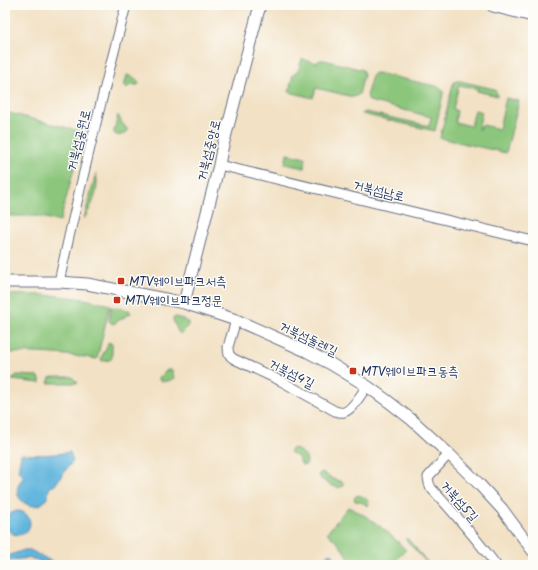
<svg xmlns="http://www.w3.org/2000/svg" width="538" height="570" viewBox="0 0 538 570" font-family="Kalam,'Poor Story',sans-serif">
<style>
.green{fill:#8cc67b;stroke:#547a6c}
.water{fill:#62b6de;stroke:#3e729e}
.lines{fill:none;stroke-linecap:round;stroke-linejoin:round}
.minor-casing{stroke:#666d82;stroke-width:11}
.tertiary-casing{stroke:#666d82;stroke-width:13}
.secondary-casing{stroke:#666d82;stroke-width:15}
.minor{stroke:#fff;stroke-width:9}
.tertiary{stroke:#fff;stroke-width:11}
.secondary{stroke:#fff;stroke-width:13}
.poi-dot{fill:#c8321e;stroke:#fdfcf7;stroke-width:1.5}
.labels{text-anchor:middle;stroke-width:3;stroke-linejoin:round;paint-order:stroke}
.street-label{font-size:13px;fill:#1b2f5e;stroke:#fdfcf7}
.poi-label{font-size:13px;fill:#1b2f5e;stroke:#fdfcf7;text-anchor:start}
</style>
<rect width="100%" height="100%" fill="#fdfcf7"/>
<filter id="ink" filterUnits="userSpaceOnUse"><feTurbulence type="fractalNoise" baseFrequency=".025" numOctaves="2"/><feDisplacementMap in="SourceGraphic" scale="8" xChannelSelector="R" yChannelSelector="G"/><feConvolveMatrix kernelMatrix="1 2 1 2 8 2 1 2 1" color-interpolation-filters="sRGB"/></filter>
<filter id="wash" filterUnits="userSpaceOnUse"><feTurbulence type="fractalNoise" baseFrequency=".012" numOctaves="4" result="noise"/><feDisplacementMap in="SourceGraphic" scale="16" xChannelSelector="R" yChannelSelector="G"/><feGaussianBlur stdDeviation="0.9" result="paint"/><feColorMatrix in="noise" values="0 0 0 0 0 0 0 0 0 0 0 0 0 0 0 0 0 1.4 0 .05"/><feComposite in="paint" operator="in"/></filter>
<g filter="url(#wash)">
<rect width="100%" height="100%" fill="#f2e1c4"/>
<!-- green -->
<path class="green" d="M 302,59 L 316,63 L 320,60 L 324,60 L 363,70 L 364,74 L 359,94 L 356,96 L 353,97 L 316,88 L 313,98 L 289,92 L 293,75 L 298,71 Z
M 375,73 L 377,73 L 440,87 L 443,91 L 443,94 L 435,131 L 362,114 L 363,113 L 366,112 L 429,126 L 431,117 L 369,101 C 365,94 370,84 372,76 L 373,74 Z
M 127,75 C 132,77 138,78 139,84 L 138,85 L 131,85 L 126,88 L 124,87 Z
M 457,81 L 460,81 L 494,89 L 497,93 L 497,96 L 477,91 L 478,89 L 459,85 L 453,109 L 457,111 L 455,122 L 471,126 L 475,110 L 482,112 L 478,130 L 483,125 L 499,129 L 506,98 L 519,101 L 506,153 L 440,138 L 453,84 L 453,83 Z
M 5,112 L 84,132 L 60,221 L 36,216 L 5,216 Z
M 118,115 L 122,123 L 128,130 C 127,134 120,136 116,135 L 114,133 L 114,131 Z
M 287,154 L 306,158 L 304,168 L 285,164 Z
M 96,173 C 100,190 92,205 84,219 Z
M 5,295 C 41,294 75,295 110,305 L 97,359 C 67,354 36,352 5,353 Z
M 111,307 L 129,310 L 131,313 L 113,324 L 111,323 L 109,321 Z
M 176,317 L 187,321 L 188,322 C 189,327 184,331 181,334 L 178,332 L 173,320 L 173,318 Z
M 109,342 L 112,344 L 112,358 L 110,360 L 102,361 L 101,358 Z
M 167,370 L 172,370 L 174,378 C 171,381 164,382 160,381 L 159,380 L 159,378 Z
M 17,375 L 37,376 L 40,379 L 40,383 L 12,380 L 14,377 Z
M 52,377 L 72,377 L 78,383 L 48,383 L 50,378 Z
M 293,448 C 300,451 310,456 306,465 L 302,465 L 298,457 L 291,453 L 290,450 L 291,449 Z
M 322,472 L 333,479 L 342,482 L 344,485 C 343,485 342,487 341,487 C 335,489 322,481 319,476 L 319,474 Z
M 357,495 C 363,496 369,499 369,505 L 368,506 L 361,502 L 355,501 L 354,498 Z
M 348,507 C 371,517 388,532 406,550 L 390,565 L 354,565 L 338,543 L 327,533 Z
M 405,539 L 408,539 L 429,564 L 429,565 Z"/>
<!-- water -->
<path class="water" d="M 70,452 L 73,461 L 64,472 L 55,485 L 49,488 C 48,522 0,501 24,477 L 18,471 L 21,454 C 38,455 54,455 70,452 Z
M6 523a12 12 0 1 1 24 0a12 12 0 1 1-24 0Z
M 24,550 L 30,550 L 58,565 L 47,565 L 37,560 L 30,558 L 10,560 L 5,561 L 5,557 Z
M 329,553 L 332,554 L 340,565 L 318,565 Z"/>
</g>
<g filter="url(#ink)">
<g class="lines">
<defs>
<path id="minor" d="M 219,165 L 533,241
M 59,282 C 79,189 102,97 126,5
M 236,320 L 228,347 C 228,353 229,356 234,359 L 281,381 L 335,411 C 338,412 341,413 344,412 C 352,410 362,393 367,386
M 449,454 L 428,477 L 429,483 L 431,488 C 454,513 476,538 496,565"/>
<path id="tertiary" d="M 5,282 L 59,282 L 87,284 L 170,300 L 184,303 L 236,320 L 306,351 L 331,364 L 367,386 L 389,402 L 412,420 L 449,454 L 478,483 L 502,509 L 533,551
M 184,303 L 219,165 L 222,149 L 260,5"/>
<path id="secondary" d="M 493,5 L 533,15"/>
</defs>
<!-- minor casing -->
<use href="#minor" class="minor-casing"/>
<!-- tertiary casing -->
<use href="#tertiary" class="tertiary-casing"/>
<!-- secondary casing -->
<use href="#secondary" class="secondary-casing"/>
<!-- minor -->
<use href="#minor" class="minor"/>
<!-- tertiary -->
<use href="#tertiary" class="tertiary"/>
<!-- secondary -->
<use href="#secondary" class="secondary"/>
</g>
</g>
<!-- markers -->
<g class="poi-dot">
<rect x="117" y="277" width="8" height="8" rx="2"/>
<rect x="113" y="296" width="8" height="8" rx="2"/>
<rect x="349" y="367" width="8" height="8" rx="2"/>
</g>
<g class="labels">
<!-- street labels -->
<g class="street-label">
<text transform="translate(78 140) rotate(-76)" y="5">거북섬공원로</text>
<text transform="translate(208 150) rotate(-76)" y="5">거북섬중앙로</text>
<text transform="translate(379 190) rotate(14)" y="5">거북섬남로</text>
<text transform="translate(309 338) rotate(26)" y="5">거북섬둘레길</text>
<text transform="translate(292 373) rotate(27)" y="5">거북섬4길</text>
<text transform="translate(460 501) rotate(49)" y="5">거북섬5길</text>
</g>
<!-- poi labels -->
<g class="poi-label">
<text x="129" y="286">MTV웨이브파크서측</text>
<text x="125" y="305">MTV웨이브파크정문</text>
<text x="361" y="376">MTV웨이브파크동측</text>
</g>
</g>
<!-- margin -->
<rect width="538" height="570" fill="none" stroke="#fdfcf7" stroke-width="20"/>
</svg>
